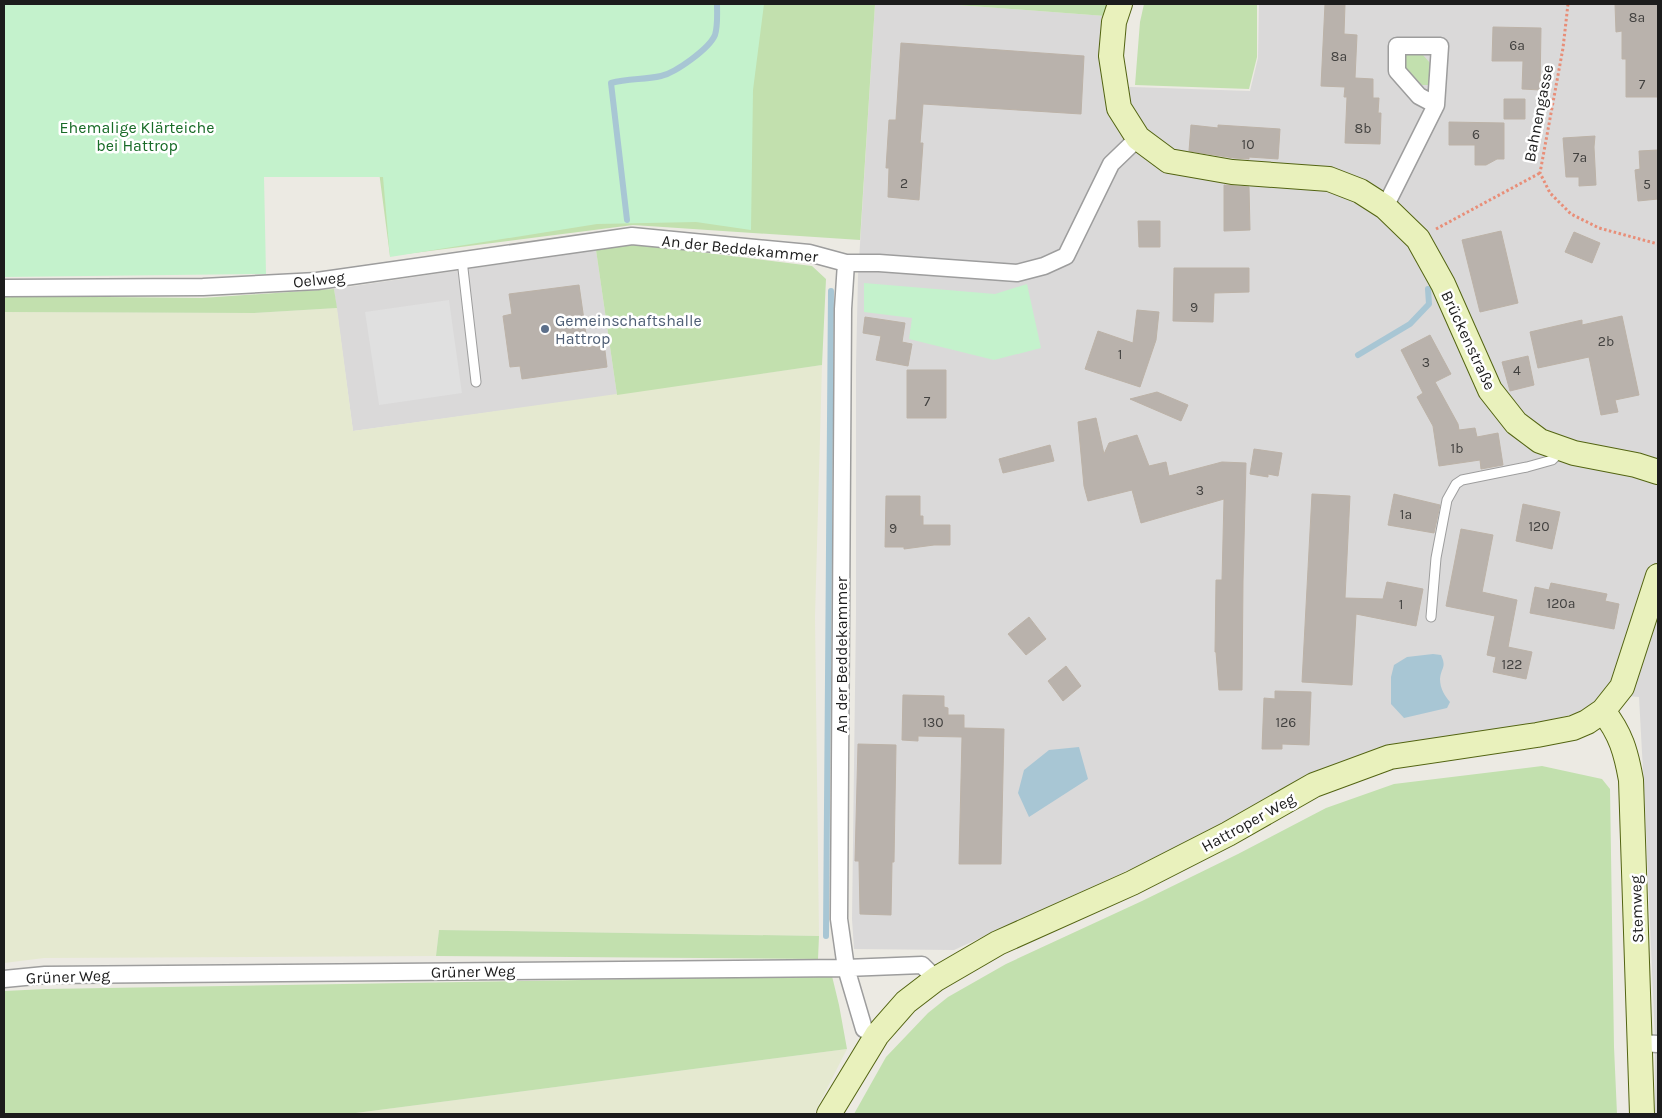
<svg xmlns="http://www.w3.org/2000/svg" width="1662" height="1118" viewBox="0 0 1662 1118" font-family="Karla,sans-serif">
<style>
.residential{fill:#dad9d9}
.farmland{fill:#e5e9d0}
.grass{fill:#c2e0ae}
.park{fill:#c4f2cc}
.parking{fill:#e0e0e0}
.water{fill:#a8c6d4}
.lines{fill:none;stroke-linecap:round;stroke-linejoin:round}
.stream{stroke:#a8c6d4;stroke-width:6}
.building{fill:#b9b2ac;stroke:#bcb2a7}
.lane-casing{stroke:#9d9d9d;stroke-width:11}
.street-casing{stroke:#9d9d9d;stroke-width:19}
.secondary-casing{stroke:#536412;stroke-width:26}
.path{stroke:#e88e78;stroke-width:3;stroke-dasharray:2.5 2.5;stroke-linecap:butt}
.lane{stroke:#fff;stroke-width:9}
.street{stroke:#fff;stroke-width:16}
.secondary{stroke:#e9f1bc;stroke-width:24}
.service-dot{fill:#5c6f8a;stroke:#fff;stroke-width:2}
.labels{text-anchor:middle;stroke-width:5;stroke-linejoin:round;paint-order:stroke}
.number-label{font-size:14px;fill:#434240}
.street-label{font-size:16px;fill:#1c1c1c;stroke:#fff}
.park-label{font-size:16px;fill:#186b27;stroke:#fff}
.service-label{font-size:16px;fill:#4e5e75;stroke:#fff;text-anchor:start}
</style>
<rect width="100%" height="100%" fill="#eceae3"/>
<!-- residential -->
<path class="residential" d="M 875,4 L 944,4 L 1105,16 L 1099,50 L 1103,86 L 1250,91 L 1258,58 L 1259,4 L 1658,4 L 1658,1114 L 1655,1114 L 1655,1040 L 1645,807 L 1639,697 L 1602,694 L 1582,712 L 1534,724 L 1388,746 L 1220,828 L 954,950 L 854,949 L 852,919 L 856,614 L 856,365 L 858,276 Z
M 596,250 L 617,395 L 353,431 L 334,289 Z"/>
<!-- farmland -->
<path class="farmland" d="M 337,308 L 353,431 L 822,365 L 815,617 L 819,936 L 439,930 L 436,956 L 44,958 L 4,963 L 4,312 L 254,313 Z
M 847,1049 L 814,1114 L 348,1114 Z"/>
<!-- grass -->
<path class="grass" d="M 261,4 L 875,4 L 860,240 L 633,225 L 390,256 L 378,164 Z
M 944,4 L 1109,4 L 1105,16 Z
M 1144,4 L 1257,4 L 1257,57 L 1249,89 L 1135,85 L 1140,22 Z
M 1406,55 L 1423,55 L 1430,63 L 1430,85 L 1422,85 L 1406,68 Z
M 634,244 L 812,266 L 826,279 L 822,365 L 617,395 L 596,250 Z
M 334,289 L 337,308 L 254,313 L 4,312 L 4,296 L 202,298 Z
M 1542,766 L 1602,779 L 1610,789 L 1614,1047 L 1617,1114 L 854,1114 L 886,1057 L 928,1013 L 948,997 L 1006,964 L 1142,901 L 1238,854 L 1326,808 L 1394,784 Z
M 439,930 L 819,936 L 818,959 L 436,956 Z
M 832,976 L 839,1005 L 847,1049 L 348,1114 L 4,1114 L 4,991 L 46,989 Z"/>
<!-- park -->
<path class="park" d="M 4,4 L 764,4 L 753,90 L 751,230 L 696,222 L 597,224 L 390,257 L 383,177 L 264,177 L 266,274 L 4,277 Z
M 864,283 L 995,294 L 1027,284 L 1041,348 L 994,360 L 909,339 L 912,318 L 864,312 Z"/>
<!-- parking -->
<path class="parking" d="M 449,300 L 462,393 L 379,405 L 365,312 Z"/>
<!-- water -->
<path class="water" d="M 1433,654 L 1441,655 C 1447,668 1441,667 1440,679 C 1440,689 1445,696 1450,702 L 1447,708 L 1404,718 L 1391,704 L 1391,677 L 1394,665 L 1407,657 Z
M 1079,747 L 1088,779 L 1029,817 L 1018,793 L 1024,770 L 1049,750 Z"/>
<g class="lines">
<!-- stream -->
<path class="stream" d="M 627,220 L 611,83 C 628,78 644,80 661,76 C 675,73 709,49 715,35 C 718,25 717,13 717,4
M 1358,355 L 1410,324 L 1429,304 L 1428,289
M 826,936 L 831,291"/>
</g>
<!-- building -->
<path class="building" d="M 1325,4 L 1345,4 L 1344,34 L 1357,35 L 1355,78 L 1373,79 L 1373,98 L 1379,98 L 1378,113 L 1381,113 L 1380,144 L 1345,143 L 1347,97 L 1344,97 L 1345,87 L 1321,86 Z
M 1615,4 L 1658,4 L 1658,97 L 1626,97 L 1626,59 L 1622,59 L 1622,31 L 1616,32 Z
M 1493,27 L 1541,28 L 1540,90 L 1522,89 L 1523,61 L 1492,61 Z
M 901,43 L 1084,56 L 1081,114 L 923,104 L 920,143 L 923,143 L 919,200 L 888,197 L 889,168 L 886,168 L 889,120 L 896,120 Z
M 1504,99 L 1525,99 L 1525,119 L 1504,119 Z
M 1449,122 L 1504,123 L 1504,159 L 1497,159 L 1486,165 L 1475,165 L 1475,145 L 1449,145 Z
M 1191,125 L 1218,128 L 1218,125 L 1280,129 L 1278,159 L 1249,157 L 1249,159 L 1234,158 L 1189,151 Z
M 1595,136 L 1594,147 L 1596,185 L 1579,186 L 1579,177 L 1566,177 L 1563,138 Z
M 1658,150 L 1658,199 L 1638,201 L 1635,170 L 1640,169 L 1639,151 Z
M 1224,185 L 1249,187 L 1250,230 L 1224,231 Z
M 1138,221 L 1160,221 L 1160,247 L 1139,247 Z
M 1501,231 L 1518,303 L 1480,312 L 1462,240 Z
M 1574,232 L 1600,243 L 1592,263 L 1565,252 Z
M 1174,268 L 1249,268 L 1249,292 L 1214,293 L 1213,322 L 1173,321 Z
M 579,285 L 588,348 L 604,343 L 607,367 L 522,379 L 520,366 L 510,367 L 503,316 L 512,314 L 509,294 Z
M 1137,310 L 1159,312 L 1156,340 L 1140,387 L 1085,369 L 1098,331 L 1133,343 Z
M 1622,316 L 1639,395 L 1615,400 L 1618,412 L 1601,415 L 1589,357 L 1538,368 L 1530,332 L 1582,320 L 1582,325 Z
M 865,317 L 905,323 L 902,342 L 912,344 L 908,366 L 876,360 L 881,336 L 863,333 Z
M 1430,335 L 1451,374 L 1435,382 L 1458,424 L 1459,430 L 1475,428 L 1477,437 L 1498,433 L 1503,465 L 1481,469 L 1480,460 L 1439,466 L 1433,426 L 1417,397 L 1423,393 L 1401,350 Z
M 1528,356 L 1534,385 L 1510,391 L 1502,362 Z
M 907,370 L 946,370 L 946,418 L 907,418 Z
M 1157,392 L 1188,405 L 1181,421 L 1130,399 Z
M 1096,418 L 1104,454 L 1109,443 L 1137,435 L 1149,466 L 1166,462 L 1169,476 L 1222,462 L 1246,463 L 1243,581 L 1242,690 L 1219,690 L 1216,652 L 1215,652 L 1216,580 L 1222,580 L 1224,499 L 1141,523 L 1132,490 L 1088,501 L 1084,486 L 1078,422 Z
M 1050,445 L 1054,461 L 1003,473 L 999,459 Z
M 1254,449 L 1282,453 L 1278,476 L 1268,474 L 1268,477 L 1250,474 Z
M 1312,494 L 1350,496 L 1345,598 L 1383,599 L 1387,582 L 1423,589 L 1416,626 L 1356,614 L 1352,685 L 1302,682 Z
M 1394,494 L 1440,505 L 1434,533 L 1388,525 Z
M 886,496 L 920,496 L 920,516 L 923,516 L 923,525 L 950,525 L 950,545 L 934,545 L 904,549 L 904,547 L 885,547 Z
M 1523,504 L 1560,512 L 1552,549 L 1516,541 Z
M 1461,529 L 1493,535 L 1482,592 L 1517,600 L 1508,647 L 1532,652 L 1526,679 L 1493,672 L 1496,657 L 1487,655 L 1495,616 L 1446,606 Z
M 1551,583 L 1607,594 L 1605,601 L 1619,604 L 1614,629 L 1530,613 L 1535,587 L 1549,590 Z
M 1029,617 L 1046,639 L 1026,655 L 1008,634 Z
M 1066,666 L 1081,686 L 1063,701 L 1048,681 Z
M 1275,691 L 1311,692 L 1309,745 L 1282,744 L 1282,749 L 1262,749 L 1264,698 L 1275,699 Z
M 903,695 L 944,696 L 944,707 L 948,708 L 948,715 L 964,715 L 964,728 L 1004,729 L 1001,864 L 959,864 L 962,737 L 918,736 L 918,741 L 902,740 Z
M 858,744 L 896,745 L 894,862 L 892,862 L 891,915 L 860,914 L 859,861 L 855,861 Z"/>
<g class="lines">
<defs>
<path id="lane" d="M 462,260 L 476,382
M 1431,617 L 1436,558 L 1447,500 L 1456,484 L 1462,480 L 1527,467 L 1552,460 L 1561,451"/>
<path id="street" d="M 1385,207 L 1436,105 L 1440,46 L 1397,46 L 1397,71 L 1419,96 L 1436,105
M 846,263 L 843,309 L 839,919 L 846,968 L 864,1029 L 877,1035
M 4,288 L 203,287 L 317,281 L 632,236 L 809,253 L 846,263 L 879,263 L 1017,273 L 1044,266 L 1066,256 L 1111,164 L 1138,138
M 4,979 L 45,975 L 846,968 L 922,965 L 936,979
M 1640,1043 L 1658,1044"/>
<path id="secondary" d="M 1120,4 L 1114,22 L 1111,56 L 1119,108 L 1138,138 L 1169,161 L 1232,172 L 1329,179 L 1360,191 L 1385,207 L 1418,239 L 1443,284 L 1490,390 L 1516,423 L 1540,441 L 1574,453 L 1636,465 L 1658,472
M 1603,711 C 1621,734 1626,752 1631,780 L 1642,1114
M 829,1114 L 877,1035 L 906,1002 L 936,979 L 998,943 L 1132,883 L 1228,834 L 1314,785 L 1390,757 L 1537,735 L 1573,728 L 1587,722 L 1603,711 L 1622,687 L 1658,576"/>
</defs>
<!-- lane casing -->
<use href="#lane" class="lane-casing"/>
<!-- street casing -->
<use href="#street" class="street-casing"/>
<!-- secondary casing -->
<use href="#secondary" class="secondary-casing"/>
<!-- path -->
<path class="path" d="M 1568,4 L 1563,48 L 1540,173 L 1550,193 L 1571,214 L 1599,228 L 1658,244
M 1436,229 L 1540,173"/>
<!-- lane -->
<use href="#lane" class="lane"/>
<!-- street -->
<use href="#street" class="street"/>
<!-- secondary -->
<use href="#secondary" class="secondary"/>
</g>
<!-- markers -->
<circle class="service-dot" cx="545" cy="329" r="5"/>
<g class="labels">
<!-- number labels -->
<g class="number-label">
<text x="1637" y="22">8a</text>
<text x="1517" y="50">6a</text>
<text x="1339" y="61">8a</text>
<text x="1642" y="89">7</text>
<text x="1363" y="133">8b</text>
<text x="1476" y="139">6</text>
<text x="1248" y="149">10</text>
<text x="1580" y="162">7a</text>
<text x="904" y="188">2</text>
<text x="1647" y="189">5</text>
<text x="1194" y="312">9</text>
<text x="1606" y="346">2b</text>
<text x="1120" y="359">1</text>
<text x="1426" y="367">3</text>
<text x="1517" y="375">4</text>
<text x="927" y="406">7</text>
<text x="1457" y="453">1b</text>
<text x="1200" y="495">3</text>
<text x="1406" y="519">1a</text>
<text x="1539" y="531">120</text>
<text x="893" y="533">9</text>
<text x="1561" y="608">120a</text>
<text x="1401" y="609">1</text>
<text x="1512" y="669">122</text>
<text x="933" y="727">130</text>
<text x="1286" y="727">126</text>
</g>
<!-- street labels -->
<g class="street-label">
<text transform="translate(1538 113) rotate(-79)" y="6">Bahnengasse</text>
<text transform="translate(740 248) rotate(6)" y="6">An der Beddekammer</text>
<text transform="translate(319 279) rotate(-6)" y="6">Oelweg</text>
<text transform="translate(1469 340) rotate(65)" y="6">Brückenstraße</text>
<text transform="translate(841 655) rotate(-90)" y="6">An der Beddekammer</text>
<text transform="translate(1248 822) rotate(-29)" y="6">Hattroper Weg</text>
<text transform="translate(1636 909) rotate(-92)" y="6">Stemweg</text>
<text transform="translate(473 971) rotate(-1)" y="6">Grüner Weg</text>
<text transform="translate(68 976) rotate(-2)" y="6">Grüner Weg</text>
</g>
<!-- park labels -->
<g class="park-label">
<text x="137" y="133">Ehemalige Klärteiche<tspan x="137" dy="18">bei Hattrop</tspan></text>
</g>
<!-- service labels -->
<g class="service-label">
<text x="555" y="326">Gemeinschaftshalle<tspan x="555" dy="18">Hattrop</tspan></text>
</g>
</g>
<!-- border -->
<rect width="1662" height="1118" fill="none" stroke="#1c1c1c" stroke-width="10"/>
</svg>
